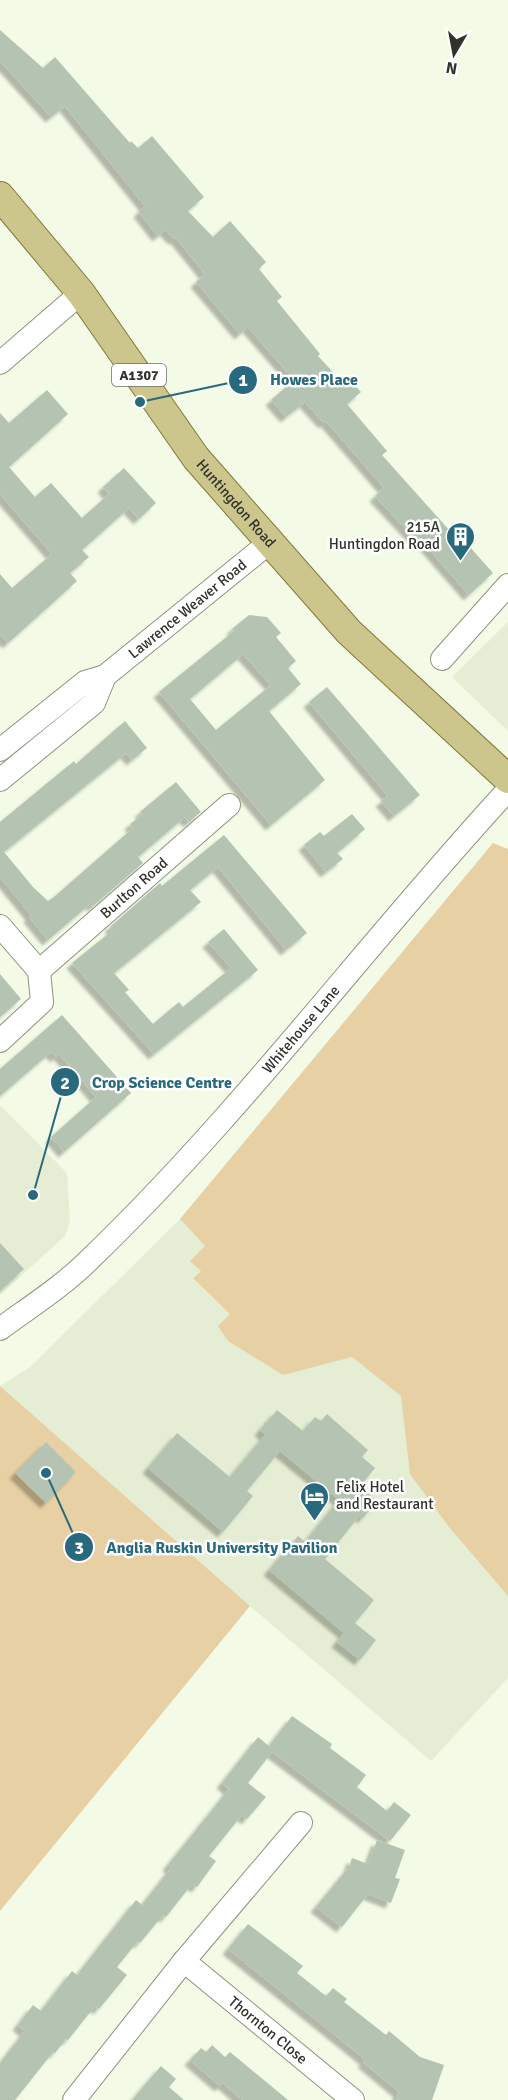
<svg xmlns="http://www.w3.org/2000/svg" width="508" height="2100" viewBox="0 0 508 2100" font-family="Signika,sans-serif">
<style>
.built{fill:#e5eed4}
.green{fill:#e7d0a4}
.building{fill:#b5c3b3;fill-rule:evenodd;filter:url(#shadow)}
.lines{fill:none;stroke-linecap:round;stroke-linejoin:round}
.minor-casing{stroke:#8d9382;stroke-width:24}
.major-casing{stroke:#7f7a38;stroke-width:30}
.minor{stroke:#fff;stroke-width:22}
.major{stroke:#ccc68c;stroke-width:28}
.labels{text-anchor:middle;stroke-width:5;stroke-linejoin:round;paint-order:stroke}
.shield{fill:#fff;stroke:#6e706b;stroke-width:1.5}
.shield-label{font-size:14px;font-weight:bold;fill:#30322b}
.street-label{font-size:15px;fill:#30322b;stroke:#fff}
.poi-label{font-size:15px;fill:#30322b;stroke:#fff;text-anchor:end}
.leader{fill:none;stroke:#29697d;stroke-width:2}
.callout-dot{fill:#29697d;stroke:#fff;stroke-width:2}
.mark-label{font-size:18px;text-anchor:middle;font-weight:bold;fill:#fff}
.callout-label{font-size:16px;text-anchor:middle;font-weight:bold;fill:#29697d;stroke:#fff;stroke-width:5;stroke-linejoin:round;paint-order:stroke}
</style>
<defs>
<filter id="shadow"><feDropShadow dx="-5.5" dy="5.5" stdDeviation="1.5" flood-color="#0004"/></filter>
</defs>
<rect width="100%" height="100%" fill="#f3fae6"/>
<!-- built -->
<path class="built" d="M 508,622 L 508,731 L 452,677 Z
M 0,1105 L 67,1173 L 70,1220 L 65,1236 L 0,1295 Z
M 180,1219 L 205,1246 L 201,1271 L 193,1277 L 400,1330 L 508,1558 L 508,1678 L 431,1761 L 250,1606 L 0,1386 L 30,1367 Z"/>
<!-- green -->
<path class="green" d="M 493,843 L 508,849 L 508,1596 L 449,1527 L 410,1474 L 401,1396 L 352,1357 L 283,1375 L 228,1341 L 218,1326 L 230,1314 L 193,1278 L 201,1271 L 190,1261 L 205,1246 L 180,1219 Z
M 0,1386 L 250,1606 L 0,1911 Z"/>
<!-- building -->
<path class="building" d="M 0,30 L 43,68 L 55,57 L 130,143 L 131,141 L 138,148 L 152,136 L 204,197 L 188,211 L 213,237 L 230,221 L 266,262 L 259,269 L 282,297 L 277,301 L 320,354 L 318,356 L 343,383 L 348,378 L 361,392 L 347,404 L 387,451 L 382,455 L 450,531 L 453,528 L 493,573 L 469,595 L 422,541 L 420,544 L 375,496 L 384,488 L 326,421 L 324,423 L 305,402 L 286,417 L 271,400 L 294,380 L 248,327 L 240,334 L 196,282 L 205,274 L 176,238 L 174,239 L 165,230 L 158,236 L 139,212 L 145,206 L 65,106 L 51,117 L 0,61 Z
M 47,390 L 68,414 L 9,467 L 35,497 L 51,483 L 82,518 L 109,494 L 103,487 L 124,468 L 156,503 L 139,519 L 129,508 L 82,550 L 89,557 L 70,573 L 77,581 L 8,643 L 0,635 L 0,574 L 12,588 L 52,554 L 0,494 L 0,413 L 9,423 Z
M 249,615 L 267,617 L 281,633 L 276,637 L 296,661 L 288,668 L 301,684 L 269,711 L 325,780 L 271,825 L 159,692 L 234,631 L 232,629 ZM 243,654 L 271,685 L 216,730 L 190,699 Z
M 327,687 L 420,795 L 394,816 L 381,801 L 388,796 L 309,702 Z
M 125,721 L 147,748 L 132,760 L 126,753 L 4,852 L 33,887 L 48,901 L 54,897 L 133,828 L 130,824 L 142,815 L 140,812 L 176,782 L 201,812 L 189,822 L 185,817 L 138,857 L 143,863 L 93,906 L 91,903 L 48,940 L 29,917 L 31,915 L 0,877 L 0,822 L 74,761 L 76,764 Z
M 352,814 L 365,829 L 337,853 L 343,859 L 326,872 L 304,845 L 320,832 L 324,836 Z
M 224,835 L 307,933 L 286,950 L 218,867 L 190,890 L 201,902 L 114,973 L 129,990 L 125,992 L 153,1024 L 179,1002 L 183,1007 L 231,968 L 208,942 L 224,929 L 258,970 L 154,1054 L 72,963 L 113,930 L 110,927 L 160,883 L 162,886 Z
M 0,974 L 21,999 L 0,1017 Z
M 62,1015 L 131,1093 L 64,1152 L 51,1137 L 96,1097 L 59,1054 L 56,1057 L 51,1052 L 0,1096 L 0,1069 Z
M 0,1243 L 24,1269 L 0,1291 Z
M 277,1410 L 303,1431 L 315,1417 L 321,1421 L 327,1414 L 368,1450 L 362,1457 L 375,1468 L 360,1486 L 377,1501 L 363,1518 L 360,1515 L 325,1559 L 374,1600 L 355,1623 L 376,1640 L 360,1660 L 337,1642 L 344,1633 L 269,1570 L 298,1536 L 305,1542 L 339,1500 L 280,1451 L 247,1491 L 253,1496 L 223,1532 L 148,1468 L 177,1433 L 230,1477 L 265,1435 L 260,1430 Z
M 46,1442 L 76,1472 L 46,1503 L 15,1473 Z
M 292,1716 L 332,1744 L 330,1748 L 366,1775 L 357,1787 L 387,1811 L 394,1802 L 411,1815 L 390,1841 L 272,1752 L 248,1783 L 266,1797 L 247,1819 L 242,1815 L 209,1856 L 216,1861 L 197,1887 L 192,1884 L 166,1917 L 163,1915 L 140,1943 L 138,1941 L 117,1967 L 127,1975 L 99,2009 L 95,2006 L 68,2040 L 66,2039 L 55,2053 L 53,2052 L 15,2100 L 0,2100 L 0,2063 L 25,2031 L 18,2025 L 33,2005 L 41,2011 L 72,1971 L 77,1975 L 136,1900 L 142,1905 L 171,1868 L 168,1865 L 229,1789 L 222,1783 L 258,1737 L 269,1746 Z
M 377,1840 L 405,1850 L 395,1878 L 400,1879 L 391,1903 L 368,1894 L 342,1927 L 316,1907 L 349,1867 L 352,1858 L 368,1864 Z
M 248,1924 L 303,1966 L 297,1973 L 326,1996 L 333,1988 L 347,1999 L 344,2002 L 386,2035 L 389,2031 L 420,2057 L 444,2065 L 432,2100 L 396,2100 L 399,2092 L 363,2062 L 366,2060 L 228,1949 Z
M 212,2045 L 225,2057 L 230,2052 L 288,2100 L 242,2100 L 223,2083 L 220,2086 L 190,2060 L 201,2048 L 206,2052 Z
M 161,2066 L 176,2079 L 169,2087 L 184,2100 L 132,2100 Z"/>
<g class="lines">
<defs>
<g id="minor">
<path d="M 0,363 L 81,293"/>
<path d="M 442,659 L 508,585"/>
<path id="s1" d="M 0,750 L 85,682 L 105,676 L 270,542"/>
<path d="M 0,780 L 94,703 L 105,676"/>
<path d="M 0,926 L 39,971 L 42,1002 L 0,1041"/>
<path id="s2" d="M 39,971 L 229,805"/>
<path id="s3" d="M 0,1329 C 30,1307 63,1286 89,1260 C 241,1114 366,944 508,790"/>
<path d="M 184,1961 L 301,1823"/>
<path id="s4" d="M 74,2100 L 184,1961 L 353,2100"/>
</g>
<g id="major">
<path id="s5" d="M 0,196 L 81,293 L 196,458 L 349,632 L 508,779"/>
</g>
</defs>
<!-- minor casing -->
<use href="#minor" class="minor-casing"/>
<!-- major casing -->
<use href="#major" class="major-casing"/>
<!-- minor -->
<use href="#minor" class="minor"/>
<!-- major -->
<use href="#major" class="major"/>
</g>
<!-- icons -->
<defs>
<symbol id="building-pin" viewBox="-11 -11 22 30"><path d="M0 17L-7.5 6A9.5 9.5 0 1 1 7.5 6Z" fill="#29697d" stroke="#fff"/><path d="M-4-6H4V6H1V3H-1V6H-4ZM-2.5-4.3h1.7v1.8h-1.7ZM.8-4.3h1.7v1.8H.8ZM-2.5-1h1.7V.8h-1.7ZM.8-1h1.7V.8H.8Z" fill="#fff"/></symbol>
<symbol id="hotel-pin" viewBox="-11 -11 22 30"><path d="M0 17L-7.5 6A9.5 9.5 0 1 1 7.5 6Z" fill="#29697d" stroke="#fff"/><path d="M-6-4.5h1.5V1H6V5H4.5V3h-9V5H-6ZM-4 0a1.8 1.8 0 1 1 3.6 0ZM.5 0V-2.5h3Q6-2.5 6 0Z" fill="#fff"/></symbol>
</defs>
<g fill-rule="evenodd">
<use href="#building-pin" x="444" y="520" width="33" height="45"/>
<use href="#hotel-pin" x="298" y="1480" width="33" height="45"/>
</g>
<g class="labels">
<!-- shield labels -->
<rect class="shield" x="112" y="364" width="54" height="22" rx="4.5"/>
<g class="shield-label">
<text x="139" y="380">A1307</text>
</g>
<!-- street labels -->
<g class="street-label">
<text dy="5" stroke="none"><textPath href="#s5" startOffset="388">Huntingdon Road</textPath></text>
<text dy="5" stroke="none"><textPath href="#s1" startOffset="236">Lawrence Weaver Road</textPath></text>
<text dy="5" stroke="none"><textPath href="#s2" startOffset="126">Burlton Road</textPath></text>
<text dy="5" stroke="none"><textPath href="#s3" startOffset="426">Whitehouse Lane</textPath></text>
<text dy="5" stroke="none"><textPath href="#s4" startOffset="286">Thornton Close</textPath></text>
</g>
<!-- poi labels -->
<g class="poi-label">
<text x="440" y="532">215A<tspan x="440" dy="17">Huntingdon Road</tspan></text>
<text x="336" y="1492" text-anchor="start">Felix Hotel<tspan x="336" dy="17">and Restaurant</tspan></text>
</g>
</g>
<!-- callouts -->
<path class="leader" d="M140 402L243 380M33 1195L65 1082M46 1473L79 1547"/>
<g class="callout-dot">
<circle cx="140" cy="402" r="6"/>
<circle cx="33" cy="1195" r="6"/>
<circle cx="46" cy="1473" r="6"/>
<circle cx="243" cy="380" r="15"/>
<circle cx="65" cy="1082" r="15"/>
<circle cx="79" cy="1547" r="15"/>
</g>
<g class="mark-label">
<text x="243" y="386">1</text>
<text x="65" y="1089">2</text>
<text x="79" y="1554">3</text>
</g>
<g class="callout-label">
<text x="314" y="385">Howes Place</text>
<text x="162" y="1088">Crop Science Centre</text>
<text x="222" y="1553">Anglia Ruskin University Pavilion</text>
</g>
<!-- north arrow -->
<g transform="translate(454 54) rotate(190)" stroke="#ffffff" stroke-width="4.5" paint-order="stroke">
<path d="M0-4.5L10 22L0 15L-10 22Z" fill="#30322b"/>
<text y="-9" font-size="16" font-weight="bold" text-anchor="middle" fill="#30322b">N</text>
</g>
</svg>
